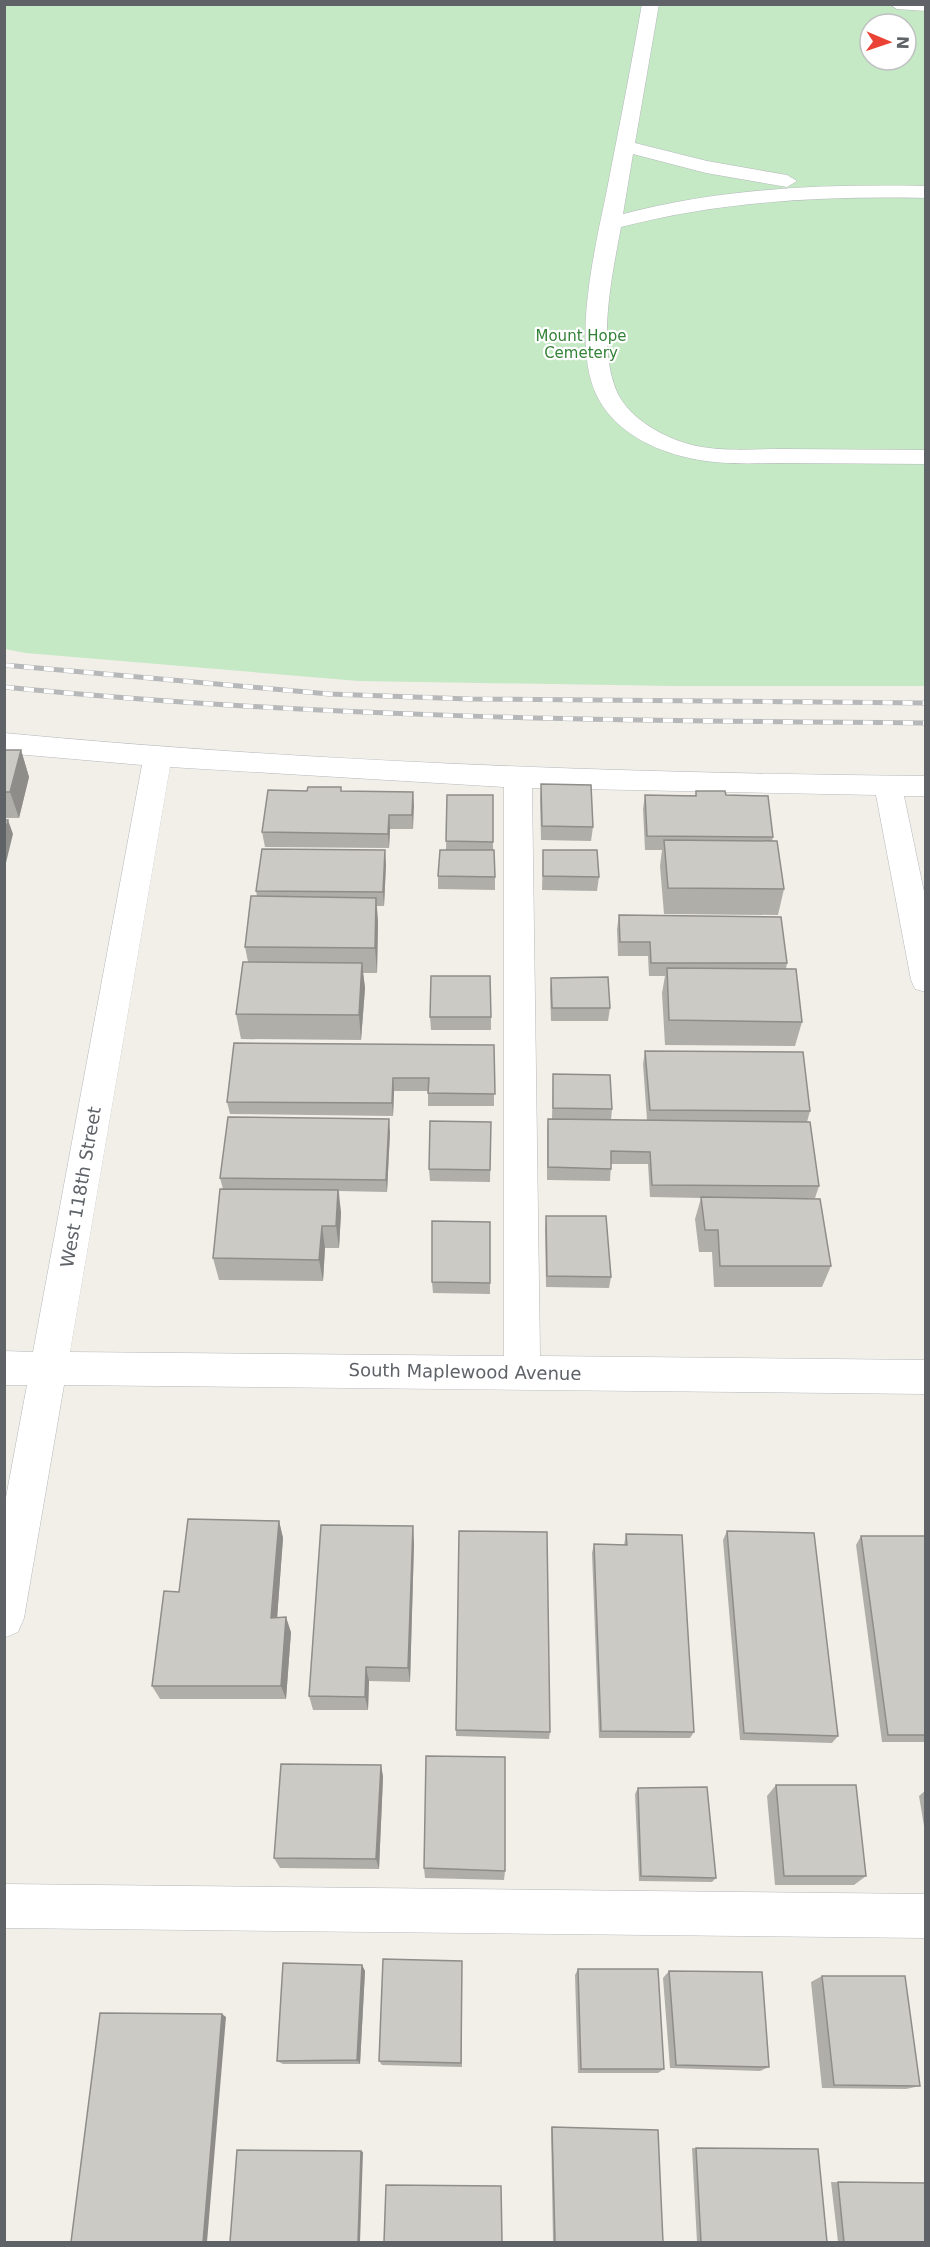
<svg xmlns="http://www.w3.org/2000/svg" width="930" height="2247" viewBox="0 0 930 2247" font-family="'DejaVu Sans',sans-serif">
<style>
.green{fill:#c5e8c5;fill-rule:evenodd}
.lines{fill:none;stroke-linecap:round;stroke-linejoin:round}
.minor-casing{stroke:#b5b8bc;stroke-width:1}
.minor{fill:#fff;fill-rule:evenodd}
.rail-casing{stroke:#b6b7b8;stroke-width:5}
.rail{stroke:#fff;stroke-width:4;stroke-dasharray:10;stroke-linecap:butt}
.wall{fill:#afaea9}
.shaded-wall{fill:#8f8d8a}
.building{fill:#cccac5;stroke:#8f8d8a;stroke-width:1.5}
.labels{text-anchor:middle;stroke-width:4.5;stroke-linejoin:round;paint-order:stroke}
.far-park-label{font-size:15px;fill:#348238;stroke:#fff}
.street-label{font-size:18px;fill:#5f6368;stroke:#fff}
</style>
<rect width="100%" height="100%" fill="#f1efe8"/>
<!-- green -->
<path class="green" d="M 4,5 L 925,5 L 925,686 L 675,686 L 359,681 L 26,653 L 5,649 ZM 870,24 L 906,24 L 906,60 L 870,60 Z"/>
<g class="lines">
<defs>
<path id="minor" d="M 642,4 L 659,4 L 635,143 L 707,161 L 787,175 L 797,181 L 787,187 L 706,173 L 633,154 L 623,214 C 722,188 823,184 926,186 L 926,198 C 822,196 721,201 621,227 C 612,276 596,347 618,394 C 631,420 665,438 692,445 C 721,452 753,449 783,449 C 831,449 878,450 926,450 L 926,464 C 880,464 835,463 789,463 C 753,463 716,466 681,456 C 646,447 611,427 596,394 C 570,337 599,234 610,174 C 621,118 632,61 642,4 Z
M 889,4 L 926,4 L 926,11 L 897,9 Z
M 4,733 C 311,762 618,773 926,776 L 926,796 L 904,796 L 926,901 L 926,992 L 915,989 L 911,980 L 876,795 L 532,788 L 540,1356 L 926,1360 L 926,1394 L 64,1385 L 24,1618 L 18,1632 L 4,1638 L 4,1508 L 27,1385 L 4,1385 L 4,1351 L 33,1352 L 142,765 L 4,753 ZM 170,767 L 504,787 L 504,1356 L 70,1352 Z
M 4,1884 L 926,1894 L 926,1938 L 4,1928 Z"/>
</defs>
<!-- minor casing -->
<use href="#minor" class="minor-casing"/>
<!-- minor -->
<use href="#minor" class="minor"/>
<defs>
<path id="rail" d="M 4,665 L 329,694 L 469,699 L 926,703
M 4,687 C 311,718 618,721 926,723"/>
</defs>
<!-- rail casing -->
<use href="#rail" class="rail-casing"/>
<!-- rail -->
<use href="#rail" class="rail"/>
</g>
<!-- wall -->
<path class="wall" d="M 4,750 L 21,750 L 29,777 L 19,818 L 4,818 Z
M 541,784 L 593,827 L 591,841 L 541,840 L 540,799 Z
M 341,791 L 413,792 L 413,829 L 390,829 L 389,848 L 265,847 L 262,832 Z
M 447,795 L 493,795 L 493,850 L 495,877 L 495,890 L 438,889 L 438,876 L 446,850 Z
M 645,795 L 726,795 L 773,837 L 772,841 L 784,889 L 778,915 L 664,914 L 660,866 L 662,850 L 645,850 L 643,809 Z
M 543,850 L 599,877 L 597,891 L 542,890 Z
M 386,864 L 384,906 L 377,906 L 378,923 L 377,973 L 363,973 L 365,988 L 361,1040 L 241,1039 L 236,1014 L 248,962 L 245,947 L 257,896 L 256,891 Z
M 619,915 L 787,963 L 786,969 L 802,1022 L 795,1046 L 665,1045 L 662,993 L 665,976 L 649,976 L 648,956 L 618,956 L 617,929 Z
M 551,978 L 610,1008 L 608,1021 L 551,1021 L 550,991 Z
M 430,1017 L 491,1017 L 491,1030 L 431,1030 Z
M 494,1045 L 494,1106 L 428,1106 L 428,1091 L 394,1091 L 393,1116 L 230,1114 L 227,1102 Z
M 645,1051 L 810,1111 L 807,1122 L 819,1186 L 815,1198 L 750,1198 L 831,1266 L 822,1287 L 714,1287 L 712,1252 L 699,1252 L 695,1219 L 701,1198 L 650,1197 L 648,1164 L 611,1164 L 610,1181 L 547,1180 L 547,1132 L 548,1119 L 552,1119 L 553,1074 L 612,1109 L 611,1120 L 647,1120 L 643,1064 Z
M 491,1122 L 490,1182 L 430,1181 L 429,1169 Z
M 390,1132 L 387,1192 L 339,1191 L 341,1213 L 339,1248 L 325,1248 L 323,1281 L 219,1280 L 213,1258 L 223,1189 L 220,1178 Z
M 546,1216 L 611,1277 L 609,1288 L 546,1287 L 545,1228 Z
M 432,1282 L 490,1283 L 490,1294 L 433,1293 Z
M 279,1521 L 283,1538 L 277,1618 L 291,1632 L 286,1699 L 160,1699 L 152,1686 L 179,1592 Z
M 459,1531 L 550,1732 L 549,1739 L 456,1736 Z
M 727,1531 L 838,1736 L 832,1743 L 740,1740 L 723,1540 Z
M 626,1534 L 694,1732 L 690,1738 L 599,1738 L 592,1553 L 594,1544 L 624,1545 Z
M 861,1536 L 926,1536 L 926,1742 L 882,1742 L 856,1545 Z
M 414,1543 L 410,1682 L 369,1681 L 368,1710 L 313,1710 L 309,1696 Z
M 381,1765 L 383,1777 L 379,1869 L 280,1868 L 274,1858 Z
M 776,1785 L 866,1876 L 854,1885 L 775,1885 L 767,1796 Z
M 638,1788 L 716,1878 L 712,1882 L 639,1881 L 635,1794 Z
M 926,1790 L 926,1838 L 919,1796 Z
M 424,1868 L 505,1871 L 504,1880 L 425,1878 Z
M 462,1961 L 462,2067 L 382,2065 L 379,2061 Z
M 362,1965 L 365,1971 L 360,2064 L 283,2064 L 277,2061 Z
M 578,1969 L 664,2069 L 658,2073 L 578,2073 L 575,1975 Z
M 669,1971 L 769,2067 L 760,2071 L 670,2068 L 663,1978 Z
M 822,1976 L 920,2086 L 906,2089 L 822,2088 L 811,1982 Z
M 552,2127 L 663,2242 L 553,2242 L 551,2128 Z
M 692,2148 L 696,2148 L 827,2242 L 697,2242 Z
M 831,2182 L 926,2183 L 926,2242 L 838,2242 Z"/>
<!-- shaded-wall -->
<path class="shaded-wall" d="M 21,750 L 29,777 L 19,818 L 10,792 Z
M 413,792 L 414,806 L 413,829 L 412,815 Z
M 389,815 L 390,829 L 389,848 L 388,834 Z
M 8,820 L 13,834 L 4,871 L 4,836 Z
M 385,850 L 386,864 L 384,906 L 383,892 Z
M 376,898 L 378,923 L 377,973 L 375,948 Z
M 362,963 L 365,988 L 361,1040 L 359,1015 Z
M 393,1078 L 394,1091 L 393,1116 L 392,1103 Z
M 389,1119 L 390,1132 L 387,1192 L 386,1180 Z
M 338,1190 L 341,1213 L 339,1248 L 336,1226 Z
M 322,1226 L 325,1248 L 323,1281 L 319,1260 Z
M 279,1521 L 283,1538 L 276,1633 L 271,1618 Z
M 413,1526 L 414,1543 L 410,1682 L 408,1668 Z
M 286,1617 L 291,1632 L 286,1699 L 281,1686 Z
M 366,1667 L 369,1681 L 368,1710 L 365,1697 Z
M 381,1765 L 383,1777 L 379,1869 L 376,1859 Z
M 362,1965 L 365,1971 L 360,2064 L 357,2060 Z
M 222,2014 L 226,2017 L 207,2242 L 203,2242 Z
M 361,2151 L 363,2152 L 360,2242 L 358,2242 Z"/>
<!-- building -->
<path class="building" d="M 4,750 L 21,750 L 10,792 L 4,792 Z
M 541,784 L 591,785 L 593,827 L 542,826 Z
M 308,787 L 341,787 L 341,791 L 413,792 L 412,815 L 389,815 L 388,834 L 262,832 L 268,790 L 307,791 Z
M 696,791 L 725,791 L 726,795 L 768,796 L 773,837 L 647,836 L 645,795 L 696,796 Z
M 447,795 L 493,795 L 493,842 L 446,841 Z
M 4,820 L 8,820 L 4,836 Z
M 664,840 L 777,841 L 784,889 L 668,888 Z
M 262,849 L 385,850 L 383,892 L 256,891 Z
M 440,850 L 494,850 L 495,877 L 438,876 Z
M 543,850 L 597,850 L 599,877 L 543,876 Z
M 251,896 L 376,898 L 375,948 L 245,947 Z
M 619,915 L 781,917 L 787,963 L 651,963 L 650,942 L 620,942 Z
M 243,962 L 362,963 L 359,1015 L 236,1014 Z
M 667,968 L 796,969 L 802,1022 L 669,1020 Z
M 431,976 L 490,976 L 491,1017 L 430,1017 Z
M 608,977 L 610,1008 L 552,1008 L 551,978 Z
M 234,1043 L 494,1045 L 495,1094 L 428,1093 L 429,1078 L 393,1078 L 392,1103 L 227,1102 Z
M 645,1051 L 803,1052 L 810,1111 L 650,1110 Z
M 553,1074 L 610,1075 L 612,1109 L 553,1108 Z
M 228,1117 L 389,1119 L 386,1180 L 220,1178 Z
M 548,1119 L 810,1122 L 819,1186 L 652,1185 L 650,1152 L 611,1151 L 611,1169 L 548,1167 Z
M 430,1121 L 491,1122 L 490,1170 L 429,1169 Z
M 220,1189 L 338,1190 L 336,1226 L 322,1226 L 319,1260 L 213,1258 Z
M 701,1197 L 820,1199 L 831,1266 L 720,1266 L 718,1230 L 705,1230 Z
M 546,1216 L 606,1216 L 611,1277 L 547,1276 Z
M 432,1221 L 490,1222 L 490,1283 L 432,1282 Z
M 188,1519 L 279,1521 L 271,1618 L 286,1617 L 281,1686 L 152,1686 L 164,1591 L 179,1592 Z
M 321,1525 L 413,1526 L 408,1668 L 366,1667 L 365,1697 L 309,1696 Z
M 459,1531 L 547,1532 L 550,1732 L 456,1730 Z
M 727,1531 L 814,1533 L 838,1736 L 744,1733 Z
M 626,1534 L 682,1535 L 694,1732 L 601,1731 L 594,1544 L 627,1545 Z
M 861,1536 L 926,1536 L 926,1735 L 888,1735 Z
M 426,1756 L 505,1757 L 505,1871 L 424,1868 Z
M 281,1764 L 381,1765 L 376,1859 L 274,1858 Z
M 776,1785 L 856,1785 L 866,1876 L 784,1876 Z
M 707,1787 L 716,1878 L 641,1876 L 638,1788 Z
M 383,1959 L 462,1961 L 461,2063 L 379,2061 Z
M 283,1963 L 362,1965 L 357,2060 L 277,2061 Z
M 578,1969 L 658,1969 L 664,2069 L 581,2069 Z
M 669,1971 L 762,1972 L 769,2067 L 676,2065 Z
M 822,1976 L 905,1976 L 920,2086 L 834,2085 Z
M 100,2013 L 222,2014 L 203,2242 L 71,2242 Z
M 552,2127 L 658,2130 L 663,2242 L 555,2242 Z
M 696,2148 L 818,2149 L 827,2242 L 701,2242 Z
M 237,2150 L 361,2151 L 358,2242 L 230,2242 Z
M 838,2182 L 926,2183 L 926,2242 L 844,2242 Z
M 386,2185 L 501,2186 L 502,2242 L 384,2242 Z"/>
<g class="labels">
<!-- far-park labels -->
<g class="far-park-label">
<text x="581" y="341">Mount Hope<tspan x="581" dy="17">Cemetery</tspan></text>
</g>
<!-- street labels -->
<g class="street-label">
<text transform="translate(81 1187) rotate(-80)" y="6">West 118th Street</text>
<text transform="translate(465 1372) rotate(1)" y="6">South Maplewood Avenue</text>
</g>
</g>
<!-- border -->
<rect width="930" height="2247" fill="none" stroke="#5f6368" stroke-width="12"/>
<!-- north arrow -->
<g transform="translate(888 42) rotate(92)"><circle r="28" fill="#ffffff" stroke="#bfc1c3" stroke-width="1.5"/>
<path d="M0-4.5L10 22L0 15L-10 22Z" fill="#ea4335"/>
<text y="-9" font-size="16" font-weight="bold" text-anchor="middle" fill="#5f6368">N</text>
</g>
</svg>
